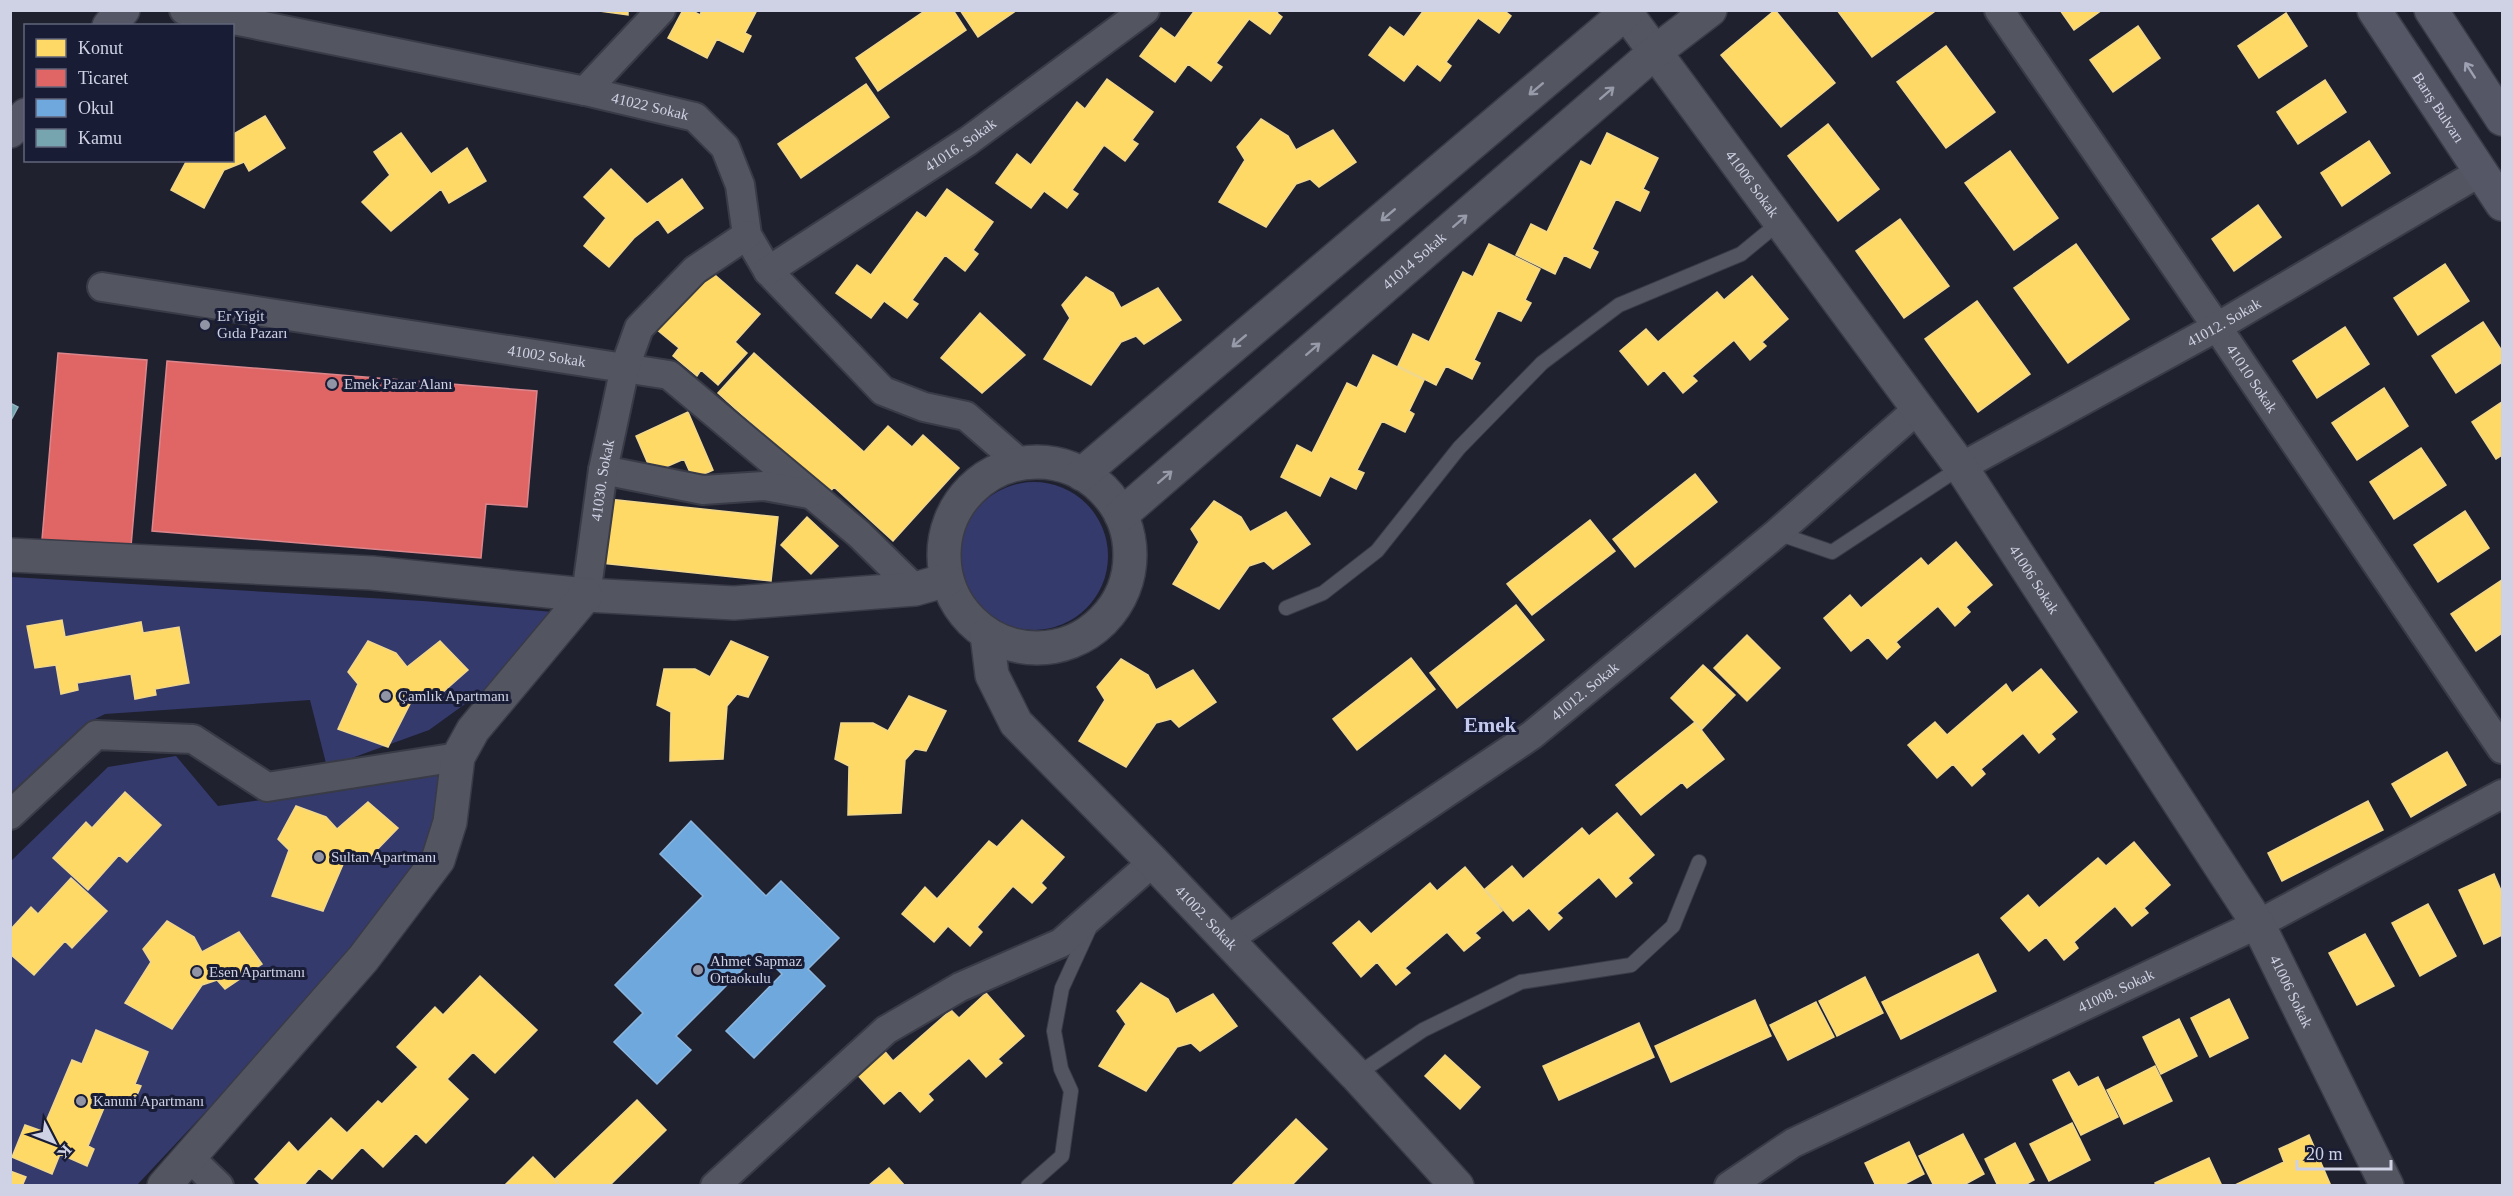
<svg xmlns="http://www.w3.org/2000/svg" width="2513" height="1196" viewBox="0 0 2513 1196" font-family="'Times New Roman',serif">
<style>
.grass{fill:#353a6d}
.homes{fill:#ffd966;stroke:#f1d78c;stroke-width:1.5}
.shops{fill:#e06666;stroke:#db868c;stroke-width:1.5}
.schools{fill:#6fa8dc;stroke:#8cb5de;stroke-width:1.5}
.public{fill:#76a5af;stroke:#91b2bf;stroke-width:1.5}
.lines{fill:none;stroke-linecap:round;stroke-linejoin:round}
.service-casing{stroke:#393b47;stroke-width:16}
.minor-casing{stroke:#393b47;stroke-width:32}
.tertiary-casing{stroke:#393b47;stroke-width:36}
.secondary-casing{stroke:#393b47;stroke-width:36}
.service{stroke:#535561;stroke-width:14}
.minor{stroke:#535561;stroke-width:28}
.tertiary{stroke:#535561;stroke-width:33}
.secondary{stroke:#555766;stroke-width:33}
.oneway{stroke:#9ea1b2}
.oneway2{stroke:#979aa9}
.poi-dot{fill:#9194a5;stroke:#191c35;stroke-width:2}
.labels{text-anchor:middle;stroke-width:6;stroke-linejoin:round;paint-order:stroke}
.street-label{font-size:15px;fill:#cfd2e4;stroke:#191c35}
.poi-label{font-size:15px;fill:#cfd2e4;stroke:#191c35;text-anchor:start}
.district-label{font-size:21px;font-weight:bold;fill:#c3c9ec;stroke:#191c35}
</style>
<rect width="100%" height="100%" fill="#1f212f"/>
<!-- grass -->
<path class="grass" d="M960 556a74 74 0 1 1 148 0a74 74 0 1 1-148 0Z
M 11,577 L 423,601 L 565,613 L 508,673 L 429,730 L 327,767 L 310,700 L 105,714 L 85,724 L 11,793 Z
M 176,756 L 218,806 L 343,789 L 447,766 L 438,831 L 361,946 L 137,1185 L 11,1186 L 11,861 L 108,767 Z"/>
<!-- homes -->
<path class="homes" d="M 592,10 L 628,10 L 628,15 Z
M 683,10 L 691,10 L 700,15 L 702,10 L 757,10 L 745,33 L 751,36 L 743,52 L 717,39 L 707,58 L 668,38 Z
M 926,10 L 953,10 L 966,30 L 878,91 L 856,58 Z
M 960,10 L 1017,10 L 978,37 Z
M 1195,10 L 1279,10 L 1277,13 L 1282,17 L 1270,34 L 1249,19 L 1216,63 L 1222,67 L 1211,81 L 1188,64 L 1175,82 L 1140,56 L 1161,28 L 1175,38 Z
M 1424,10 L 1507,10 L 1506,12 L 1511,16 L 1499,33 L 1478,18 L 1446,62 L 1451,66 L 1440,81 L 1417,64 L 1404,81 L 1369,55 L 1390,27 L 1404,37 Z
M 1775,10 L 1835,83 L 1781,127 L 1721,55 Z
M 1837,10 L 1932,10 L 1934,12 L 1872,57 Z
M 2060,10 L 2102,10 L 2074,30 Z
M 2286,13 L 2307,46 L 2259,78 L 2238,46 Z
M 2138,26 L 2160,58 L 2113,92 L 2090,60 Z
M 1946,46 L 1995,112 L 1946,148 L 1897,82 Z
M 1107,79 L 1153,112 L 1132,140 L 1138,144 L 1125,161 L 1104,145 L 1072,190 L 1078,194 L 1067,208 L 1044,191 L 1031,208 L 996,183 L 1017,154 L 1031,165 L 1077,102 L 1085,109 Z
M 2325,80 L 2346,112 L 2298,144 L 2277,112 Z
M 866,84 L 889,117 L 801,178 L 778,144 Z
M 265,116 L 285,148 L 249,171 L 244,162 L 224,170 L 204,208 L 171,190 L 187,160 L 232,160 L 232,135 Z
M 1261,119 L 1288,136 L 1296,150 L 1333,130 L 1356,162 L 1319,187 L 1310,179 L 1296,184 L 1266,227 L 1219,202 L 1245,160 L 1237,147 Z
M 1828,124 L 1879,189 L 1838,221 L 1788,156 Z
M 401,133 L 431,174 L 467,148 L 486,181 L 449,203 L 441,189 L 391,231 L 362,202 L 390,175 L 374,152 Z
M 1607,133 L 1658,158 L 1643,189 L 1649,192 L 1640,211 L 1616,199 L 1592,249 L 1598,252 L 1590,268 L 1564,255 L 1555,274 L 1516,255 L 1531,224 L 1547,232 L 1581,161 L 1591,166 Z
M 2369,141 L 2390,173 L 2342,206 L 2321,173 Z
M 2010,151 L 2058,218 L 2014,250 L 1965,183 Z
M 611,169 L 647,204 L 682,179 L 703,208 L 668,233 L 658,219 L 634,238 L 609,267 L 584,246 L 606,218 L 584,197 Z
M 947,189 L 993,222 L 973,250 L 978,254 L 965,271 L 945,255 L 912,300 L 918,304 L 907,318 L 884,301 L 871,318 L 836,293 L 857,265 L 871,275 L 917,212 L 926,218 Z
M 2258,205 L 2281,237 L 2234,271 L 2212,239 Z
M 1900,219 L 1949,286 L 1904,318 L 1856,251 Z
M 1489,244 L 1540,269 L 1525,300 L 1531,303 L 1521,321 L 1498,310 L 1474,360 L 1480,363 L 1472,379 L 1446,366 L 1436,385 L 1398,366 L 1413,334 L 1429,342 L 1463,272 L 1473,277 Z
M 2076,244 L 2129,319 L 2068,363 L 2014,288 Z
M 2445,264 L 2469,301 L 2418,335 L 2394,298 Z
M 708,269 L 760,314 L 735,342 L 747,353 L 718,385 L 701,370 L 697,376 L 673,356 L 679,348 L 656,329 Z
M 1752,276 L 1788,319 L 1762,342 L 1766,346 L 1750,360 L 1734,340 L 1692,376 L 1697,381 L 1683,393 L 1664,370 L 1648,385 L 1620,351 L 1646,329 L 1658,342 L 1717,292 L 1724,300 Z
M 1086,277 L 1113,293 L 1121,308 L 1158,288 L 1181,320 L 1144,344 L 1136,336 L 1121,342 L 1091,385 L 1044,359 L 1070,318 L 1062,305 Z
M 1977,301 L 2030,374 L 1978,412 L 1925,339 Z
M 980,313 L 1025,355 L 982,393 L 941,358 Z
M 2483,322 L 2502,351 L 2502,362 L 2456,393 L 2432,356 Z
M 2345,327 L 2369,364 L 2317,398 L 2293,361 Z
M 754,353 L 864,452 L 888,426 L 912,447 L 923,435 L 959,468 L 893,541 L 834,487 L 829,493 L 718,393 Z
M 1373,355 L 1424,380 L 1409,411 L 1414,414 L 1405,432 L 1382,421 L 1357,470 L 1364,473 L 1356,489 L 1330,476 L 1320,496 L 1281,477 L 1297,445 L 1312,453 L 1347,383 L 1357,388 Z
M 2384,388 L 2408,426 L 2357,460 L 2332,423 Z
M 2502,402 L 2502,455 L 2496,459 L 2472,422 Z
M 688,412 L 713,470 L 693,479 L 684,459 L 652,473 L 636,436 Z
M 2421,448 L 2446,485 L 2394,519 L 2370,482 Z
M 1695,474 L 1717,502 L 1635,567 L 1613,539 Z
M 608,499 L 778,517 L 771,581 L 601,563 Z
M 1214,501 L 1241,517 L 1250,532 L 1286,512 L 1310,544 L 1273,569 L 1264,561 L 1249,566 L 1219,609 L 1173,584 L 1199,542 L 1191,529 Z
M 2465,511 L 2489,548 L 2438,582 L 2414,545 Z
M 807,517 L 838,546 L 811,574 L 781,545 Z
M 1590,520 L 1615,551 L 1532,615 L 1507,584 Z
M 1956,542 L 1992,585 L 1966,607 L 1970,612 L 1955,626 L 1938,606 L 1896,642 L 1900,647 L 1887,659 L 1868,637 L 1851,651 L 1824,618 L 1850,595 L 1861,608 L 1921,558 L 1928,566 Z
M 2502,580 L 2502,633 L 2476,651 L 2451,614 Z
M 1516,605 L 1544,640 L 1457,708 L 1430,673 Z
M 62,620 L 65,637 L 141,622 L 143,633 L 179,627 L 189,683 L 155,689 L 156,695 L 135,699 L 131,674 L 77,683 L 78,690 L 61,694 L 56,665 L 35,668 L 27,626 Z
M 1747,635 L 1780,668 L 1747,701 L 1714,668 Z
M 368,641 L 396,653 L 407,667 L 440,641 L 468,670 L 435,699 L 425,692 L 412,700 L 388,747 L 338,729 L 358,684 L 348,672 Z
M 731,641 L 768,657 L 748,697 L 737,694 L 727,706 L 723,759 L 670,761 L 671,712 L 657,705 L 664,669 L 695,669 L 710,677 Z
M 1411,658 L 1435,689 L 1357,750 L 1333,719 Z
M 1121,659 L 1148,675 L 1156,690 L 1193,670 L 1216,702 L 1179,727 L 1171,719 L 1156,723 L 1126,767 L 1079,741 L 1105,700 L 1097,687 Z
M 1703,665 L 1735,695 L 1702,729 L 1671,698 Z
M 2041,669 L 2077,712 L 2051,734 L 2055,739 L 2039,753 L 2023,733 L 1981,769 L 1985,774 L 1972,786 L 1953,764 L 1937,778 L 1908,745 L 1935,722 L 1947,735 L 2006,684 L 2012,693 Z
M 909,696 L 946,711 L 926,751 L 915,749 L 905,760 L 901,813 L 848,815 L 849,766 L 835,759 L 841,723 L 873,723 L 888,731 Z
M 1695,722 L 1724,759 L 1687,788 L 1682,782 L 1641,815 L 1616,785 Z
M 2447,752 L 2466,785 L 2411,817 L 2392,784 Z
M 125,792 L 161,825 L 127,862 L 119,855 L 88,890 L 53,858 L 86,822 L 92,828 Z
M 2368,801 L 2383,830 L 2282,881 L 2268,853 Z
M 368,802 L 398,828 L 367,860 L 357,854 L 344,862 L 323,911 L 272,896 L 289,850 L 278,839 L 296,806 L 326,817 L 337,829 Z
M 1617,813 L 1654,855 L 1628,878 L 1632,883 L 1616,897 L 1599,877 L 1557,913 L 1562,918 L 1549,930 L 1529,908 L 1513,921 L 1485,889 L 1512,866 L 1523,879 L 1582,828 L 1589,836 Z
M 1022,820 L 1064,857 L 1041,883 L 1046,888 L 1032,903 L 1013,886 L 977,927 L 982,932 L 970,946 L 948,926 L 934,942 L 902,914 L 925,887 L 937,899 L 989,841 L 997,847 Z
M 2134,842 L 2170,885 L 2144,908 L 2148,913 L 2132,926 L 2115,906 L 2074,942 L 2078,948 L 2064,960 L 2046,937 L 2029,951 L 2001,918 L 2028,895 L 2039,908 L 2098,858 L 2106,866 Z
M 1465,867 L 1502,911 L 1475,933 L 1480,938 L 1464,951 L 1447,932 L 1405,968 L 1410,973 L 1396,985 L 1377,962 L 1361,977 L 1333,943 L 1359,921 L 1371,934 L 1430,883 L 1437,891 Z
M 2494,874 L 2502,893 L 2502,935 L 2484,944 L 2459,890 Z
M 71,878 L 107,911 L 72,948 L 65,941 L 34,975 L 10,954 L 10,930 L 31,907 L 38,914 Z
M 2428,904 L 2456,956 L 2420,976 L 2392,923 Z
M 167,921 L 194,937 L 202,952 L 239,932 L 262,964 L 225,989 L 217,980 L 202,985 L 172,1029 L 125,1003 L 151,962 L 143,949 Z
M 2365,934 L 2394,986 L 2357,1005 L 2329,953 Z
M 1978,954 L 1996,991 L 1901,1039 L 1882,1002 Z
M 480,976 L 537,1030 L 495,1073 L 473,1052 L 447,1079 L 468,1099 L 426,1143 L 416,1133 L 383,1167 L 362,1147 L 332,1179 L 319,1168 L 303,1186 L 262,1186 L 255,1179 L 289,1142 L 298,1152 L 331,1118 L 347,1133 L 378,1101 L 382,1104 L 418,1067 L 397,1047 L 435,1007 L 443,1015 Z
M 1865,977 L 1883,1013 L 1837,1036 L 1819,1001 Z
M 1141,983 L 1168,999 L 1176,1014 L 1213,994 L 1237,1026 L 1200,1051 L 1191,1043 L 1177,1047 L 1146,1091 L 1099,1066 L 1126,1024 L 1117,1011 Z
M 986,993 L 1024,1036 L 998,1059 L 1002,1063 L 986,1077 L 969,1058 L 928,1094 L 933,1100 L 920,1112 L 900,1090 L 884,1104 L 855,1072 L 882,1048 L 893,1061 L 951,1010 L 959,1018 Z
M 2229,999 L 2248,1038 L 2210,1057 L 2191,1018 Z
M 1755,1000 L 1771,1036 L 1671,1082 L 1655,1046 Z
M 1816,1002 L 1834,1037 L 1788,1060 L 1770,1025 Z
M 2179,1019 L 2197,1056 L 2161,1074 L 2143,1037 Z
M 1639,1023 L 1654,1057 L 1559,1100 L 1543,1066 Z
M 96,1030 L 148,1052 L 135,1084 L 141,1086 L 132,1106 L 109,1096 L 88,1146 L 94,1149 L 87,1166 L 60,1154 L 52,1174 L 12,1157 L 25,1125 L 42,1131 L 72,1060 L 82,1064 Z
M 1445,1055 L 1480,1087 L 1460,1109 L 1425,1076 Z
M 2155,1066 L 2172,1101 L 2124,1124 L 2107,1090 Z
M 2069,1072 L 2078,1087 L 2098,1077 L 2118,1117 L 2081,1135 L 2053,1080 Z
M 637,1100 L 666,1130 L 609,1186 L 561,1186 L 555,1179 Z
M 1296,1119 L 1327,1149 L 1291,1186 L 1231,1186 Z
M 2072,1123 L 2090,1160 L 2049,1181 L 2030,1144 Z
M 1963,1134 L 1984,1174 L 1962,1186 L 1934,1186 L 1919,1156 Z
M 2309,1135 L 2331,1186 L 2233,1186 L 2284,1162 L 2279,1149 Z
M 1909,1142 L 1924,1174 L 1901,1186 L 1876,1186 L 1865,1163 Z
M 2015,1143 L 2034,1180 L 2023,1186 L 1998,1186 L 1985,1159 Z
M 533,1157 L 561,1186 L 504,1186 Z
M 2209,1158 L 2222,1186 L 2156,1186 L 2155,1183 Z
M 889,1168 L 905,1186 L 868,1186 Z
M 10,1171 L 26,1177 L 22,1186 L 10,1186 Z"/>
<!-- shops -->
<path class="shops" d="M 58,353 L 147,360 L 130,558 L 41,551 Z
M 167,361 L 537,391 L 527,507 L 486,504 L 481,558 L 152,531 Z"/>
<!-- schools -->
<path class="schools" d="M 691,821 L 766,896 L 781,881 L 839,938 L 808,969 L 825,986 L 754,1058 L 726,1031 L 782,974 L 760,952 L 676,1036 L 691,1050 L 657,1084 L 614,1042 L 643,1013 L 615,985 L 703,896 L 660,854 Z"/>
<!-- public -->
<path class="public" d="M 10,403 L 18,407 L 10,422 Z"/>
<g class="lines">
<defs>
<path id="service" d="M 1777,533 L 1832,552 L 1961,467
M 1286,608 L 1323,593 L 1377,551 L 1459,448 L 1542,363 L 1619,305 L 1741,254 L 1780,222
M 1356,1075 L 1423,1030 L 1521,982 L 1631,965 L 1673,926 L 1699,862
M 1028,1186 L 1062,1156 L 1071,1091 L 1061,1069 L 1054,1031 L 1062,988 L 1090,927"/>
<g id="minor">
<path id="s1" d="M 184,10 L 585,91 L 695,117 L 725,147 L 740,185 L 747,235 L 768,271 L 883,391 L 924,407 L 966,416 L 1020,463"/>
<path id="s2" d="M 1999,10 L 2217,327 L 2502,749"/>
<path d="M 585,91 L 661,10"/>
<path id="s3" d="M 768,271 L 968,141 L 1145,10"/>
<path id="s4" d="M 102,287 L 669,375 L 859,534 L 915,589"/>
<path id="s5" d="M 1961,467 L 2217,327 L 2482,171"/>
<path d="M 603,470 L 703,490 L 764,486 L 809,494"/>
<path id="s6" d="M 586,595 L 603,470 L 625,367 L 639,328 L 695,270 L 747,235"/>
<path d="M 10,815 L 96,735 L 193,739 L 267,787 L 458,757"/>
<path id="s7" d="M 1227,940 L 1532,735 L 1777,533 L 1919,408"/>
<path d="M 190,1158 L 219,1186"/>
<path d="M 715,1186 L 886,1030 L 960,987 L 1061,943 L 1153,862"/>
<path id="s8" d="M 1729,1186 L 1793,1143 L 2258,924 L 2502,794"/>
</g>
<g id="tertiary">
<path id="s9" d="M 1624,10 L 1961,467 L 2258,924 L 2387,1186"/>
<circle cx="1037" cy="555" r="93"/>
<path d="M 1082,474 L 1629,10"/>
<path id="s10" d="M 1121,515 L 1655,52 L 1710,10"/>
<path d="M 10,555 L 372,573 L 586,595 L 734,603 L 915,589 L 947,580"/>
<path id="s11" d="M 987,635 L 992,675 L 1016,723 L 1153,862 L 1356,1075 L 1457,1186"/>
<path d="M 164,1186 L 363,959 L 438,860 L 450,822 L 458,757 L 473,730 L 586,595"/>
</g>
<g id="secondary">
<path id="s12" d="M 2374,10 L 2502,204"/>
<path d="M 2431,10 L 2502,119"/>
<path d="M 109,26 L 123,10"/>
<path d="M 10,131 L 26,115"/>
</g>
</defs>
<!-- service casing -->
<use href="#service" class="service-casing"/>
<!-- minor casing -->
<use href="#minor" class="minor-casing"/>
<!-- tertiary casing -->
<use href="#tertiary" class="tertiary-casing"/>
<!-- secondary casing -->
<use href="#secondary" class="secondary-casing"/>
<!-- service -->
<use href="#service" class="service"/>
<!-- minor -->
<use href="#minor" class="minor"/>
<!-- tertiary -->
<use href="#tertiary" class="tertiary"/>
<!-- secondary -->
<use href="#secondary" class="secondary"/>
</g>
<!-- one-way arrows -->
<defs><path id="oneway-shaft" d="M-6 0H5M1.5-3L5.5 0L1.5 3" fill="none" stroke-width="1.6" stroke-linecap="round" stroke-linejoin="round" transform="scale(1.5)"/></defs>
<use class="oneway" href="#oneway-shaft" transform="translate(2470 70) rotate(-123)"/>
<g class="oneway2">
<use href="#oneway-shaft" transform="translate(1536 89) rotate(140)"/>
<use href="#oneway-shaft" transform="translate(1607 93) rotate(-41)"/>
<use href="#oneway-shaft" transform="translate(1388 215) rotate(140)"/>
<use href="#oneway-shaft" transform="translate(1460 221) rotate(-41)"/>
<use href="#oneway-shaft" transform="translate(1239 341) rotate(140)"/>
<use href="#oneway-shaft" transform="translate(1313 349) rotate(-41)"/>
<use href="#oneway-shaft" transform="translate(1165 477) rotate(-41)"/>
</g>
<!-- markers -->
<g class="poi-dot">
<circle cx="205" cy="325" r="6"/>
<circle cx="332" cy="384" r="6"/>
<circle cx="386" cy="696" r="6"/>
<circle cx="319" cy="857" r="6"/>
<circle cx="698" cy="970" r="6"/>
<circle cx="197" cy="972" r="6"/>
<circle cx="81" cy="1101" r="6"/>
</g>
<g class="labels">
<!-- street labels -->
<g class="street-label">
<text dy="5" stroke="none"><textPath href="#s1" startOffset="476">41022 Sokak</textPath></text>
<text dy="5" stroke="none"><textPath href="#s12" startOffset="117">Barış Bulvarı</textPath></text>
<text dy="5" stroke="none"><textPath href="#s3" startOffset="230">41016. Sokak</textPath></text>
<text dy="5" stroke="none"><textPath href="#s9" startOffset="216">41006 Sokak</textPath></text>
<text dy="5" stroke="none"><textPath href="#s10" startOffset="388">41014 Sokak</textPath></text>
<text dy="5" stroke="none"><textPath href="#s5" startOffset="300">41012. Sokak</textPath></text>
<text dy="5" stroke="none"><textPath href="#s4" startOffset="450">41002 Sokak</textPath></text>
<text dy="5" stroke="none"><textPath href="#s2" startOffset="447">41010 Sokak</textPath></text>
<text dy="5" stroke="none"><textPath href="#s6" startOffset="116">41030. Sokak</textPath></text>
<text dy="5" stroke="none"><textPath href="#s9" startOffset="702">41006 Sokak</textPath></text>
<text dy="5" stroke="none"><textPath href="#s7" startOffset="436">41012. Sokak</textPath></text>
<text dy="5" stroke="none"><textPath href="#s11" startOffset="366">41002. Sokak</textPath></text>
<text dy="5" stroke="none"><textPath href="#s8" startOffset="434">41008. Sokak</textPath></text>
<text dy="5" stroke="none"><textPath href="#s9" startOffset="1188">41006 Sokak</textPath></text>
</g>
<!-- poi labels -->
<g class="poi-label">
<text x="217" y="321">Er Yigit<tspan x="217" dy="17">Gıda Pazarı</tspan></text>
<text x="344" y="389">Emek Pazar Alanı</text>
<text x="398" y="701">Çamlık Apartmanı</text>
<text x="331" y="862">Sultan Apartmanı</text>
<text x="710" y="966">Ahmet Sapmaz<tspan x="710" dy="17">Ortaokulu</tspan></text>
<text x="209" y="977">Esen Apartmanı</text>
<text x="93" y="1106">Kanuni Apartmanı</text>
</g>
<!-- district labels -->
<g class="district-label">
<text x="1490" y="732">Emek</text>
</g>
</g>
<!-- border -->
<rect width="2513" height="1196" fill="none" stroke="#cfd2e4" stroke-width="24"/>
<!-- legend -->
<rect x="24" y="24" width="210" height="138" fill="#191c35" stroke="#62657b" stroke-width="1.5"/>
<rect x="36" y="39" width="30" height="18" fill="#ffd966" stroke="#62657b" stroke-width="1.5"/>
<text x="78" y="54" font-size="18" fill="#cfd2e4">Konut</text>
<rect x="36" y="69" width="30" height="18" fill="#e06666" stroke="#62657b" stroke-width="1.5"/>
<text x="78" y="84" font-size="18" fill="#cfd2e4">Ticaret</text>
<rect x="36" y="99" width="30" height="18" fill="#6fa8dc" stroke="#62657b" stroke-width="1.5"/>
<text x="78" y="114" font-size="18" fill="#cfd2e4">Okul</text>
<rect x="36" y="129" width="30" height="18" fill="#76a5af" stroke="#62657b" stroke-width="1.5"/>
<text x="78" y="144" font-size="18" fill="#cfd2e4">Kamu</text>
<!-- north arrow -->
<g transform="translate(54 1142) rotate(132)" stroke="#191c35" stroke-width="4.5" paint-order="stroke">
<path d="M0-4.5L10 22L0 15L-10 22Z" fill="#cfd2e4"/>
<text y="-9" font-size="16" font-weight="bold" text-anchor="middle" fill="#cfd2e4">K</text>
</g>
<!-- scale -->
<path d="M2297 1160v9h94v-9" fill="none" stroke="#cfd2e4" stroke-width="3"/>
<text x="2306" y="1160" font-size="18" fill="#cfd2e4" stroke="#191c35" stroke-width="4.5" paint-order="stroke">20 m</text>
</svg>
